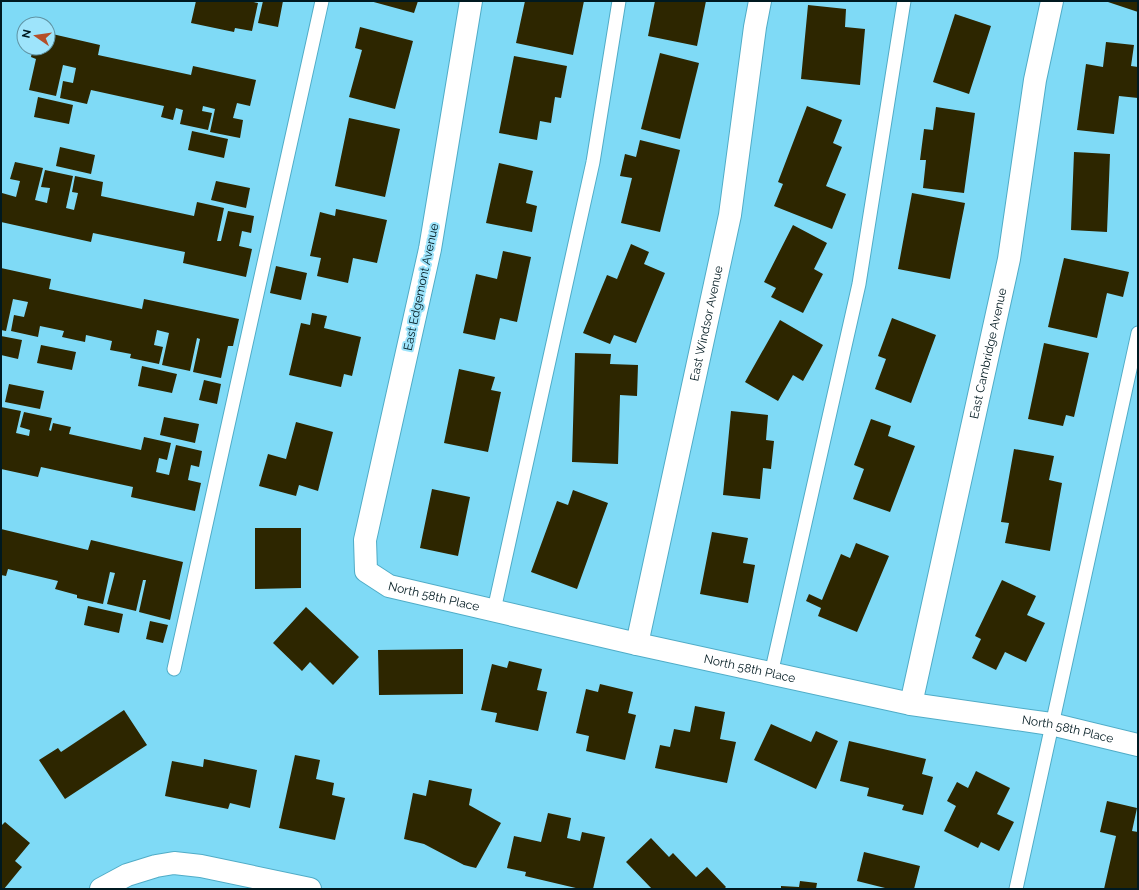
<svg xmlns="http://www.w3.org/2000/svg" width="1139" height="890" viewBox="0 0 1139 890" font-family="Raleway,sans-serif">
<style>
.building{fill:#2d2600}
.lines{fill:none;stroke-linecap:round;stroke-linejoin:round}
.service-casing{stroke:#50acc7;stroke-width:15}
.minor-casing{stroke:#50acc7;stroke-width:24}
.service{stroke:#fff;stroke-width:13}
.minor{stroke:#fff;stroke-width:22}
.labels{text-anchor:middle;stroke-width:4;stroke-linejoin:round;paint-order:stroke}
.street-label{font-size:12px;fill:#001920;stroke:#9ee4fb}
</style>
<rect width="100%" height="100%" fill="#7fdaf6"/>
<!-- building -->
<path class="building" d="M 196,1 L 248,1 L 258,3 L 252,31 L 235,28 L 234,32 L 191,23 Z
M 263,1 L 283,1 L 278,27 L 258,23 Z
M 370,1 L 418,1 L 414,13 Z
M 525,1 L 584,1 L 573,55 L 516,43 Z
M 655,1 L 706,1 L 697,46 L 648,36 Z
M 1105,1 L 1138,1 L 1138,12 Z
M 808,5 L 846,9 L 845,27 L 865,29 L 860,85 L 801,79 Z
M 955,14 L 991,26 L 969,94 L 933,82 Z
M 360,27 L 413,41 L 395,109 L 349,97 L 362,50 L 355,48 Z
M 48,33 L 100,45 L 98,55 L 191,75 L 193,66 L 256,80 L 250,106 L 237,103 L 233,118 L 243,120 L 240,138 L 210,132 L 215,109 L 203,106 L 202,111 L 212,113 L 208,130 L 180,124 L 183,110 L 176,108 L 173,120 L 161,117 L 164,106 L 91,90 L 87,104 L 60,98 L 63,81 L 73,83 L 76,68 L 63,65 L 56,96 L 29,90 L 36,59 L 31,57 L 33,48 L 48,48 Z
M 1106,42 L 1134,45 L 1131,66 L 1138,67 L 1138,98 L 1119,96 L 1114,134 L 1077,130 L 1086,64 L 1103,67 Z
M 660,53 L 699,63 L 680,139 L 641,129 Z
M 514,56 L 567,66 L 561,98 L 555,97 L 551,123 L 540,121 L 537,140 L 499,133 Z
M 38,97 L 73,105 L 69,124 L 34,117 Z
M 807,106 L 842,120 L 833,143 L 842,147 L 826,186 L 846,194 L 832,229 L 774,206 L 783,184 L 778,182 Z
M 936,107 L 975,113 L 964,193 L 923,188 L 926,160 L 920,160 L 924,129 L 933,130 Z
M 349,118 L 400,129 L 385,197 L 335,186 Z
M 192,131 L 228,139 L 224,158 L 188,150 Z
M 640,140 L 680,150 L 660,232 L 621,223 L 632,178 L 620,176 L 625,154 L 636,157 Z
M 60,147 L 95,155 L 91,174 L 56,166 Z
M 1074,152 L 1110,154 L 1107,232 L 1071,230 Z
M 15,162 L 43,168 L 35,200 L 47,203 L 50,188 L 41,187 L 45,170 L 73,176 L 66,208 L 74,210 L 78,193 L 72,192 L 75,176 L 103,182 L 101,196 L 194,216 L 197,202 L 224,208 L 217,241 L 221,241 L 228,211 L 254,216 L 251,233 L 242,231 L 239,246 L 252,249 L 246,277 L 183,263 L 185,252 L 93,233 L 91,242 L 1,222 L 2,193 L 16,197 L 20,181 L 10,179 Z
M 499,163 L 533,171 L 526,203 L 537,206 L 532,232 L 486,223 Z
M 216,181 L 250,188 L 246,208 L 211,200 Z
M 912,193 L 965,203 L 950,279 L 898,269 Z
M 336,209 L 387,220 L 377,263 L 353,258 L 348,283 L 317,276 L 321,258 L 310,256 L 320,212 L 335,216 Z
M 793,225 L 827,243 L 814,269 L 823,274 L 803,313 L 771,297 L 776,288 L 764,282 Z
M 631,244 L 649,252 L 644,264 L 665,273 L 636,343 L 614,335 L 610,344 L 583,333 L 607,275 L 617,279 Z
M 503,251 L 531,257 L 517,322 L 500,318 L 495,340 L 463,333 L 476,274 L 497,279 Z
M 1064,258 L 1129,272 L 1123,297 L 1107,293 L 1097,338 L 1048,327 Z
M 276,266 L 307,273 L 301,300 L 270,293 Z
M 1,268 L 51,279 L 49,289 L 142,309 L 144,299 L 239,319 L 233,346 L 228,346 L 221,378 L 193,372 L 200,339 L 197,338 L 190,371 L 162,365 L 169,333 L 157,330 L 154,345 L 163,347 L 159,364 L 130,358 L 131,354 L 110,350 L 112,341 L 86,335 L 85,342 L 62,337 L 64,331 L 40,326 L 38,337 L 11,331 L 14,315 L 24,317 L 28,302 L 13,299 L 6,331 L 1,330 Z
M 312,313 L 327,316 L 324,328 L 361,337 L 352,376 L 344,374 L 341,387 L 289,375 L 301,323 L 310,325 Z
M 892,318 L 936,335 L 911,403 L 875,389 L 886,359 L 878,356 Z
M 780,320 L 823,345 L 803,381 L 793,375 L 778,401 L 745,382 Z
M 1,336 L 22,340 L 18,359 L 1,355 Z
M 1044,343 L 1089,353 L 1074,417 L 1066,415 L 1063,426 L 1028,419 Z
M 41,345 L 76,352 L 72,370 L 37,363 Z
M 575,353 L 611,354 L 610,364 L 638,365 L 637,396 L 620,395 L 618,464 L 572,462 Z
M 142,366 L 177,374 L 172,393 L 138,386 Z
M 459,369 L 495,377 L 491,390 L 501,392 L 488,452 L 444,443 Z
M 204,380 L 221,384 L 217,404 L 199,400 Z
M 9,384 L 44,391 L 40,409 L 5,402 Z
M 1,407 L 21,411 L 16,433 L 29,436 L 30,430 L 20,427 L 24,412 L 52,418 L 49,430 L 51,431 L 53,423 L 71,427 L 69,434 L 141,450 L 144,437 L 171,443 L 167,460 L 159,458 L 156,472 L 169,475 L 176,445 L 202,451 L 199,467 L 191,465 L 188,480 L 201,483 L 195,511 L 131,497 L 133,487 L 41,467 L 38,477 L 1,469 Z
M 731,411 L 768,415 L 766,440 L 774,441 L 771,469 L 763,468 L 760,499 L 723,495 Z
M 164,417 L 199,424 L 195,443 L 160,435 Z
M 871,419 L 891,426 L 888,436 L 915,446 L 890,512 L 853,499 L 864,469 L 854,465 Z
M 296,422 L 333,432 L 318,491 L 299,485 L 296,496 L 259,486 L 268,454 L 286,459 Z
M 1014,449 L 1054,456 L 1049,480 L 1062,483 L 1050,551 L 1005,543 L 1009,523 L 1001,522 Z
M 432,489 L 470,497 L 458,556 L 420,548 Z
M 573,490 L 608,503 L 577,589 L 531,572 L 557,501 L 568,505 Z
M 255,528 L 301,528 L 301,588 L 255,589 Z
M 1,529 L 88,550 L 91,540 L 183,562 L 170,620 L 139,612 L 146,580 L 143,580 L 136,611 L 107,604 L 115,573 L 110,572 L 103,604 L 77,598 L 77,595 L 55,589 L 58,581 L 8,569 L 6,576 L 1,575 Z
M 712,532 L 748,538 L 743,563 L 755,565 L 748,603 L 700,594 Z
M 856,543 L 889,556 L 857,632 L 818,616 L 821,608 L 806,601 L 809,594 L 822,600 L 841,554 L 850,558 Z
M 1002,580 L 1036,596 L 1027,615 L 1045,623 L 1026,662 L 1005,652 L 996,670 L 972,658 L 981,639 L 975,636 Z
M 88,606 L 123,614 L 119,633 L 84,625 Z
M 306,607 L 359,657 L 333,685 L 310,662 L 302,671 L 273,643 Z
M 150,621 L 168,625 L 163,643 L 146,639 Z
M 463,649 L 463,694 L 379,695 L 378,650 Z
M 509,661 L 542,669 L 537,690 L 547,692 L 538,731 L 495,722 L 497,713 L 481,710 L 492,664 L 507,668 Z
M 600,684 L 633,692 L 628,713 L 636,715 L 625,760 L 586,751 L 589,736 L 576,733 L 586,689 L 598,692 Z
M 695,706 L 725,712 L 720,739 L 736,742 L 727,783 L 655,768 L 660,745 L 670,747 L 674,729 L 690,732 Z
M 124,710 L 147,745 L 65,799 L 39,760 L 58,748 L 61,752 Z
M 771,724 L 811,742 L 816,731 L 838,741 L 816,789 L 754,760 Z
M 849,741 L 926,759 L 922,774 L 933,777 L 923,815 L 902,810 L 904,805 L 867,796 L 869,788 L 840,781 Z
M 295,755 L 320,760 L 316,779 L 334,783 L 332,795 L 345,798 L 335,840 L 279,828 Z
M 204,759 L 257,770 L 250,808 L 230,803 L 228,809 L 165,796 L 172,761 L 203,767 Z
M 976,771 L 1010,788 L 997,814 L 1014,822 L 999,851 L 981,842 L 978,848 L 944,831 L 956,806 L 947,801 L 957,782 L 968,788 Z
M 429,780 L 472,789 L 469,805 L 501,823 L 476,868 L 464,865 L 424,844 L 404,839 L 413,793 L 426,796 Z
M 1107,801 L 1137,808 L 1132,831 L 1138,832 L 1138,889 L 1104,889 L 1116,836 L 1100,832 Z
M 548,813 L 571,818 L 567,838 L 580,841 L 582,832 L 605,837 L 593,889 L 580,889 L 525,876 L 526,872 L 507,868 L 514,836 L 541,842 Z
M 5,822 L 30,843 L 15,861 L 22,867 L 4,889 L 1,889 L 1,826 Z
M 651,838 L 669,857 L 673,853 L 696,877 L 707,867 L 726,887 L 724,889 L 652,889 L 626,862 Z
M 864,852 L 920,866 L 914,889 L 889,889 L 857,881 Z
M 800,881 L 817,883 L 816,889 L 781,889 L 781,886 L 799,887 Z"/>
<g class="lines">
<defs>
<path id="service" d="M 494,610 L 593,162 L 619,1
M 174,669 L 322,1
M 771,674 L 859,284 L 904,1
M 1016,889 L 1138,333"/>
<g id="minor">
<path id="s1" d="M 471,1 L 430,249 L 365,540 L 366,571 L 389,586 L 637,644 L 911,704 L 1051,724 L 1138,745"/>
<path id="s2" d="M 637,644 L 730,215 L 755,27 L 760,1"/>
<path id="s3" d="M 911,704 L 1009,259 L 1035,80 L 1052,1"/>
<path d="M 101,889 L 127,875 L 156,866 L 174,863 L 201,866 L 310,889"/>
</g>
</defs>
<!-- service casing -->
<use href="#service" class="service-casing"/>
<!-- minor casing -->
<use href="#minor" class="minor-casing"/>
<!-- service -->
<use href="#service" class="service"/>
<!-- minor -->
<use href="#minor" class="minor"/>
</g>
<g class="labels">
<!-- street labels -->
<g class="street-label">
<text transform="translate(421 287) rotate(-78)" y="4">East Edgemont Avenue</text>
<text dy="4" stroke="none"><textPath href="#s2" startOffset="328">East Windsor Avenue</textPath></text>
<text dy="4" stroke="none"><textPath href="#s3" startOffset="359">East Cambridge Avenue</textPath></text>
<text dy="4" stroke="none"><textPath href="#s1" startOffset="654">North 58th Place</textPath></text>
<text dy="4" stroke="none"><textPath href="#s1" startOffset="978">North 58th Place</textPath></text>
<text dy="4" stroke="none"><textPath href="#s1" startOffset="1302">North 58th Place</textPath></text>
</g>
</g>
<!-- border -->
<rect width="1139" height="890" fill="none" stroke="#001920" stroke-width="4"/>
<!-- north arrow -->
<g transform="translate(36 36) rotate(283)"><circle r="19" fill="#9ee4fb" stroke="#5f93a3"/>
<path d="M0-3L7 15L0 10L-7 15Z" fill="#b54e28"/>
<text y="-6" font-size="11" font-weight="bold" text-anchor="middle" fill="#001920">N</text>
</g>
</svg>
